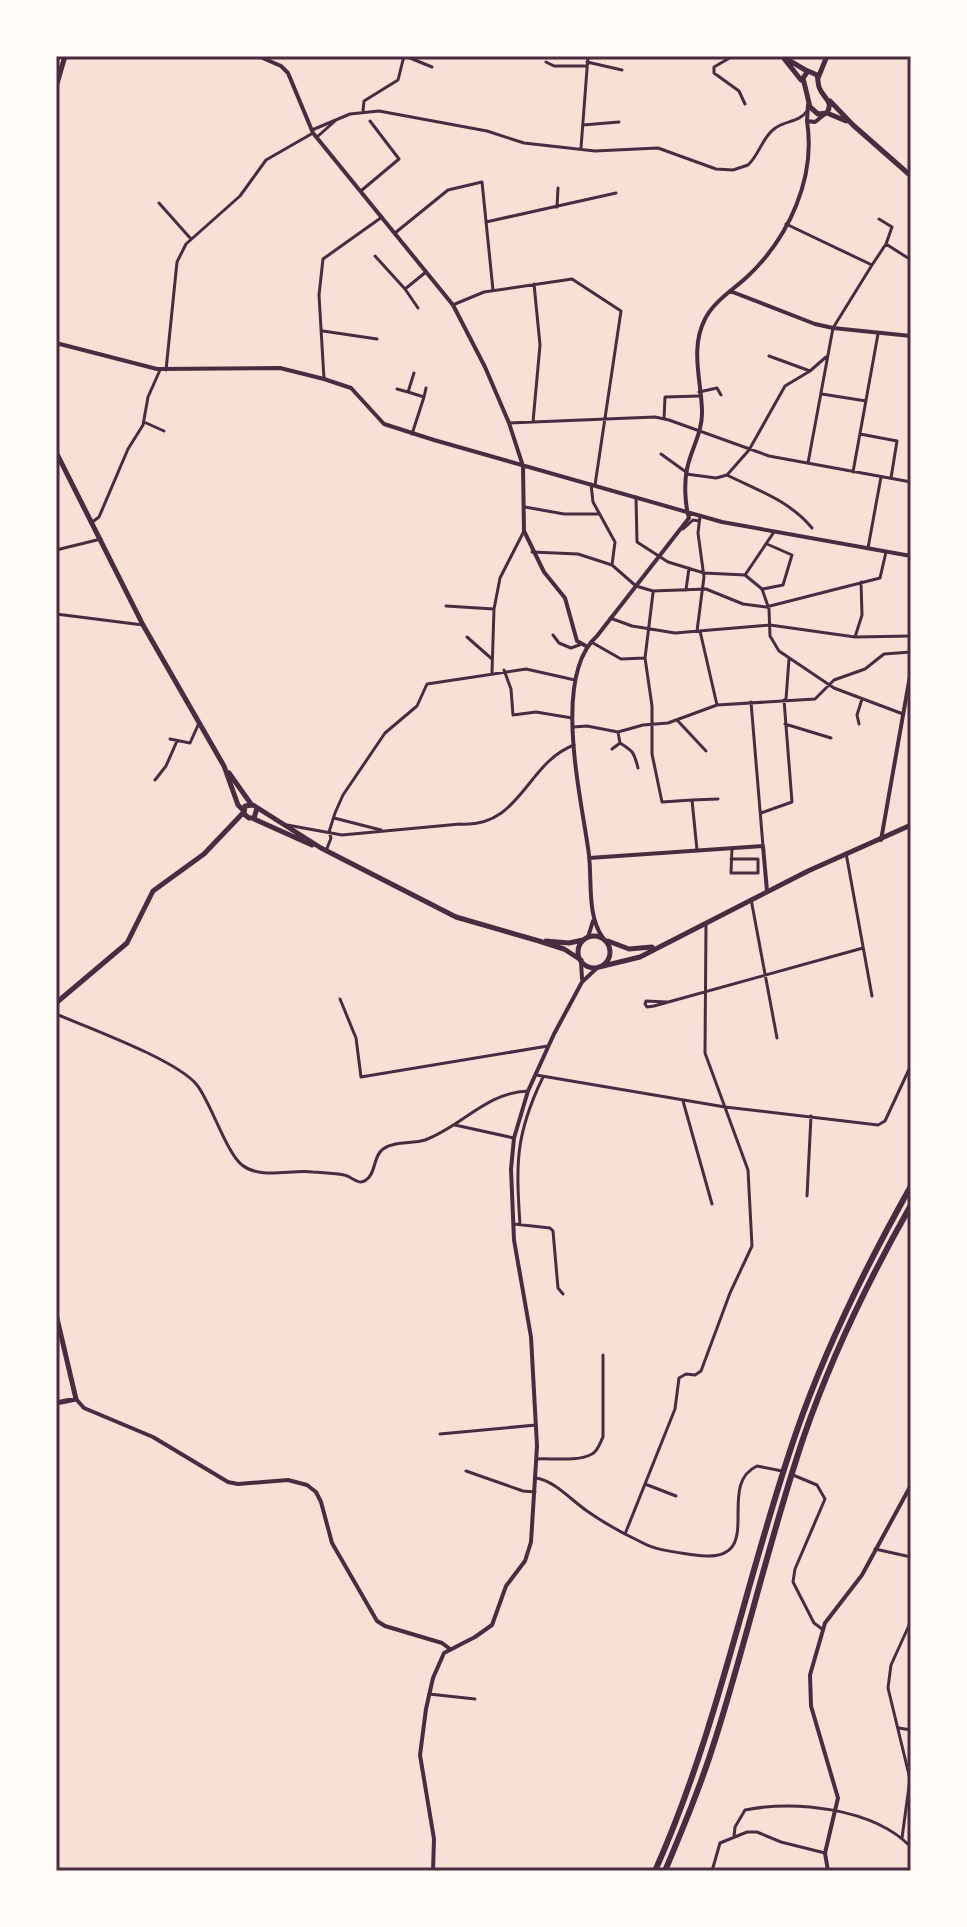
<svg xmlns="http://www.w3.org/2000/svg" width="967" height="1927" viewBox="0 0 967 1927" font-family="Montserrat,sans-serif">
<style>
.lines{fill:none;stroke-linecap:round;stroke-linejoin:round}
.minor{stroke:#4a2c40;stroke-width:3}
.tertiary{stroke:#4a2c40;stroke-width:4}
.secondary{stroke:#4a2c40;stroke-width:5}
.motorway{stroke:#4a2c40;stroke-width:6}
.neatline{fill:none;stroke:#4a2c40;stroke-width:3}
</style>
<rect width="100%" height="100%" fill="#f7e1d7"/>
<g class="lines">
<!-- minor -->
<path class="minor" d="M 405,56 L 432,67
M 733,56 L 714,67 L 714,73 L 739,91 L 745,104
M 673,57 L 673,56
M 546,62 L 554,66 L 587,66
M 587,62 L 622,70
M 363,111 L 364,101 L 398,80 L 404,56
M 583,125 L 619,122
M 312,130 L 350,114 L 379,111 L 487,131 L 524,143 L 595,151 L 658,148 L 716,169 L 733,170 L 748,165 C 759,155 762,138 774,129 C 785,120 799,123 807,111
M 317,137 L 335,121
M 581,148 L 588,56
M 362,190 L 399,159 L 370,121
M 159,203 L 191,239
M 557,207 L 558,188
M 486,222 L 616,193
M 786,224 L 872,265 L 833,328 L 808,463
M 395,233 L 448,190 L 482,182 L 493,290
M 886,244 L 911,260
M 375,256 L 405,289 L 426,272
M 872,265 L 886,244 L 892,227 L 879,219
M 405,289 L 418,308
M 455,304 L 484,292 L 572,279 L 621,311 L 595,485
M 323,331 L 377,339
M 769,356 L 810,371 L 826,357
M 166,370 L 177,262 L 186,244 L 240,196 L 266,160 L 313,133
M 324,379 L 319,295 L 323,259 L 382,217
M 397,389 L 408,392
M 699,392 L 717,388 L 721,395
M 822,394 L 866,401
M 424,397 L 426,388
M 664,419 L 665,397 L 699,396
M 144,422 L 164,431
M 533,422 L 540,345 L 534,284
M 509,423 L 655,417 L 669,420 L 769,456 L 911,482
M 412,434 L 424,397 L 408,392 L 414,373
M 860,434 L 897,441 L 891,478
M 661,454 L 686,472
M 853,472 L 878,334
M 686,474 L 716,478 L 727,475 L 749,450 L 785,386 L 810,371
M 727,475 C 757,490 790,501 812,528
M 591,484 L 593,502 L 615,542 L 612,565
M 636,497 L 637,542 L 668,562 L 704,573 L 745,575 L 762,589 L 769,609 L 770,636 L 779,651 L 834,688 L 903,714
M 525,507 L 564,514 L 600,514
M 91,523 L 99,517 L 128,449 L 143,425 L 148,397 L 160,370
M 683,529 L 693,520 L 699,521
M 868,548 L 881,477
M 56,550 L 101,539
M 532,552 L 578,554 L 612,565 L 636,586 L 653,591 L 706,589 L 743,604 L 766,607 L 880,578 L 886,552
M 745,575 L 774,532
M 763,589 L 783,585 L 792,555 L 767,544
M 686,590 L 689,568
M 653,593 L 645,658 L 652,706 L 652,754 L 662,802 L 692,800 L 697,850
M 446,606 L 494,609
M 56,614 L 143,625
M 610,618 L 632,626 L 675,633 L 770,625 L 855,637 L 911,636
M 697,631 L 704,577 L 698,533 L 700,516
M 700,631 L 717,705
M 553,635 L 559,643 L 571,648 L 582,644
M 467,637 L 492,659
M 855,637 L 862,615 L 861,582
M 593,643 L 621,659 L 645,658
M 504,670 L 511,689 L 513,715 L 536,712 L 572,718
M 492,672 L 494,609 L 500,578 L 524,531
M 786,699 L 789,659
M 751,702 L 763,846
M 677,720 L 706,751
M 785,724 L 831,738
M 859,724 L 857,715 L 862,699
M 573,727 L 587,726 L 618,732 L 643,725 L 668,723 L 717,705 L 815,699 L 834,680 L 865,669 L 884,654 L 911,652
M 618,732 L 620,743 C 633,751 634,752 638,768
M 170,739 L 190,743 L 199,723
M 612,749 L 620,743
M 155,780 L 166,766 L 177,741
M 692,800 L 718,799
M 761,813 L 792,802 L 784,700
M 334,818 L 381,830
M 287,825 L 342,835 L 460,824 C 521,828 526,763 574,745
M 326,851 L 331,838 L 329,832 L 335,813 L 343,795 L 385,733 L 417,706 L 427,684 L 526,669 L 575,680
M 846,853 L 872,996
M 731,859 L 758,859 L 758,873 L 731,873 L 732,848
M 751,899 L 777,1038
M 340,999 L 356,1038 L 361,1077 L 548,1046
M 667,1002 L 646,1001 L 645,1004 L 647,1007 L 654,1006 L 863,948
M 56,1014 C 89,1028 177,1060 197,1085 C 211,1103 227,1154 242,1165 C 261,1180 291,1169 313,1172 C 323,1173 334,1173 344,1175 C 351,1176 358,1186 366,1180 C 376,1174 373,1156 383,1149 C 394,1141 412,1144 425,1140 C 461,1127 487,1092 528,1091
M 536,1075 L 725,1107 L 878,1125 L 885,1121 L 911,1065
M 683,1101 L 712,1204
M 455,1125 L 514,1138
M 807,1196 L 811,1116
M 514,1224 L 550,1228 L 553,1231 L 558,1288 L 563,1294
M 520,1225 C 516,1163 515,1135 543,1077
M 440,1434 L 536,1425
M 537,1459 C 552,1458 578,1462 592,1454 C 598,1451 600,1443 603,1437 L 603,1355
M 466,1471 L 523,1491 L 535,1492
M 793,1475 L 817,1485 L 825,1499 L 795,1569 L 793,1582 L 814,1623 L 822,1629
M 536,1478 C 555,1481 571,1500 587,1511 C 604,1523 622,1533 641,1542 C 657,1551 676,1552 695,1555 C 771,1566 713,1486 757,1466 L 782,1471
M 645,1484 L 676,1496
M 625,1534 L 675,1409 L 679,1378 L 686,1374 L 695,1375 L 701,1371 L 730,1293 L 752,1246 L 748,1170 L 705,1053 L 706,924
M 875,1549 L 911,1557
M 429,1694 L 475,1699
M 899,1728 L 911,1730
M 734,1837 L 735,1827 L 745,1810 C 796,1800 873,1808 911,1847
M 902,1838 L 910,1779 L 888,1688 L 891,1665 L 911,1621
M 712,1871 L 720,1843 L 747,1832 L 757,1832 L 781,1842 L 825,1853"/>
<!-- tertiary -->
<path class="tertiary" d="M 258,56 L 281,66 L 288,73 L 313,133 L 453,305 L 485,367 L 509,423 L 523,466 L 524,531 L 544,572 L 565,598 L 577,641 L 586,646
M 808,105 L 807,121 L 815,122 L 825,114
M 730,291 L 815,324 L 833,328 L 911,336
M 56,343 L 157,369 L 280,368 L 324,379 L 351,388 L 384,424 L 434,440 L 722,522 L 911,556
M 881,840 L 911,670
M 589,858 L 763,846 L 767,891
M 588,937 L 593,921
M 603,938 C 587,916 592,882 589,855 C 582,800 551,677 597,636 L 689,518 C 685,505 684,483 687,469 C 691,449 703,432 702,410 C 701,380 690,348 705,319 C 714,301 733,290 748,276 C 789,237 816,178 807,121
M 581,961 L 582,979
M 76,1399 L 84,1408 L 153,1437 L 228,1482 L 238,1484 L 288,1480 L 307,1485 L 316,1492 L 321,1502 L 332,1543 L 377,1621 L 385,1626 L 442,1643 L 450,1649
M 433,1871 L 434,1839 L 420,1755 L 426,1709 L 433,1678 L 444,1653 L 475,1637 L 492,1625 L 506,1586 L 525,1561 L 531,1542 L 537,1446 L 531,1337 L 514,1240 L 511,1169 L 514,1138 L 528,1091 L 554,1034 L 582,982 L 597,968
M 828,1871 L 825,1853 L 838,1798 L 811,1706 L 810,1675 L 825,1623 L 862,1575 L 911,1485"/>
<!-- secondary -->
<path class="secondary" d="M 782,56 L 801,80
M 785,58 L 807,71
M 808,71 L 817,75 C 818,79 818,83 819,87 C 823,99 834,100 827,113 L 818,114 L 810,107 L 803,78 Z
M 818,78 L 827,56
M 56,87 L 65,56
M 830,101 L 853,125 L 911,176
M 827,113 L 846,121
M 56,452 L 143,625 L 224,766 L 238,805 L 243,810
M 229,773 L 251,804
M 257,808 L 254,818 L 249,818 L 244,814 L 245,806 L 253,805 L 321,848 L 456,917 L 539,941 L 564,949 L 581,960
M 252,818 L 312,845
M578 952a16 16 0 1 1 32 0a16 16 0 1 1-32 0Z
M 546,941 L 569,943 L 583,940
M 608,941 L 629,949 L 652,947
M 599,967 L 640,957 L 808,871 L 911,825
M 56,1003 L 127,943 L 153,891 L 204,854 L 243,813
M 56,1314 L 76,1399 L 56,1403"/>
<!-- motorway -->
<path class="motorway" d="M 655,1871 C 718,1730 746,1578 796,1433 C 826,1346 866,1266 911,1186
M 665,1871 C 683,1828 701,1785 715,1740 C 747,1640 770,1536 804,1436 C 832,1355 869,1279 911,1205"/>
</g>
<!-- border -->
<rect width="967" height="1927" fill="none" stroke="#fffaf5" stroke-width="116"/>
<rect x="58" y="58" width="851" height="1811" class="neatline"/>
</svg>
